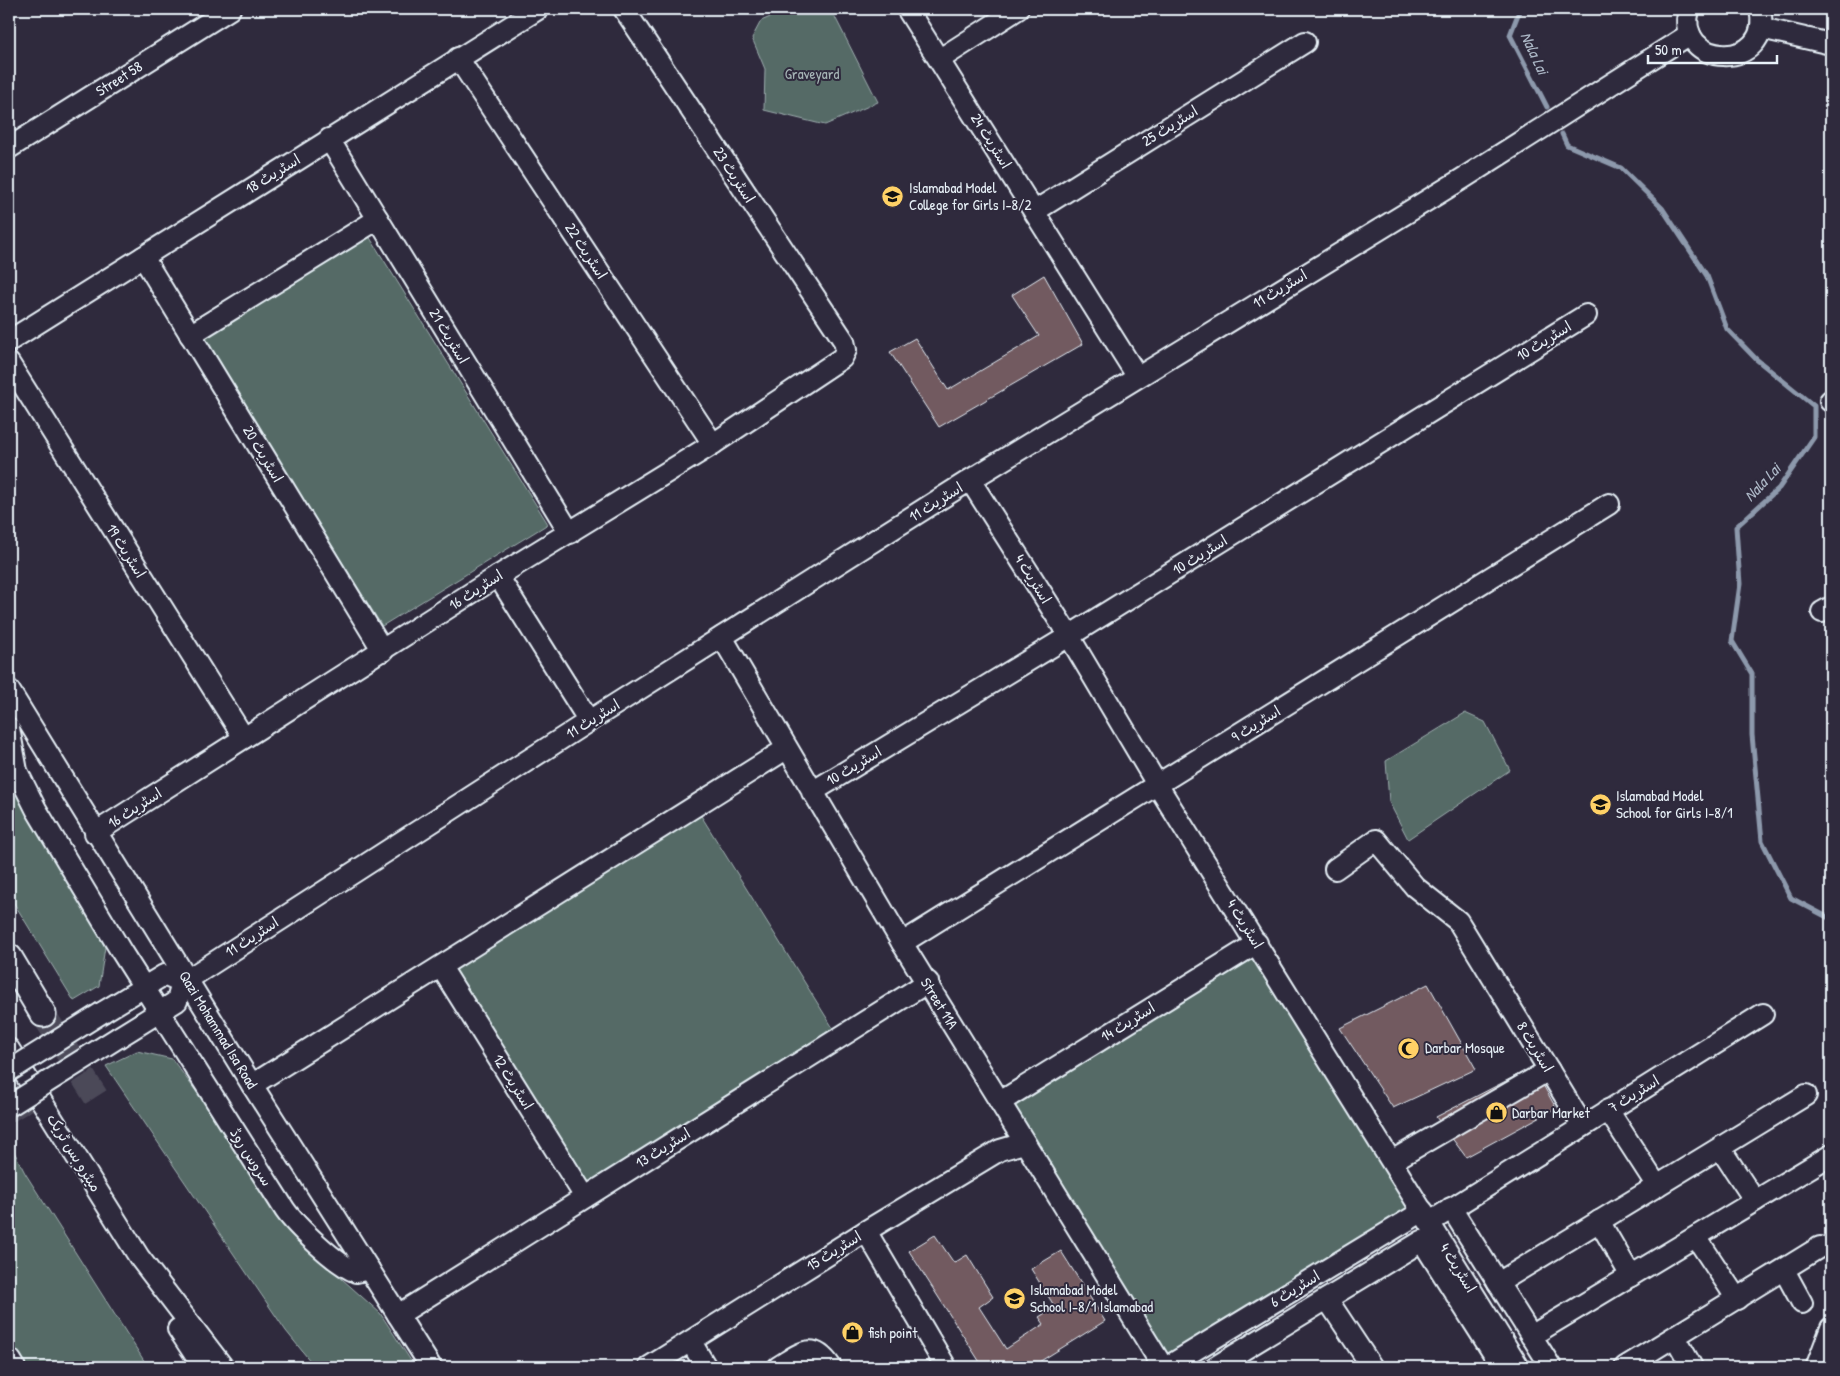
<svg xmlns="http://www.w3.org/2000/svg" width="1840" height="1376" viewBox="0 0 1840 1376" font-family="'Patrick Hand','Playpen Sans Arabic',sans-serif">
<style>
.green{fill:#556b66;stroke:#9eaeaf}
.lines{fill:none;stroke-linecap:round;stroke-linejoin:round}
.stream{stroke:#8d99ac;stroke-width:5}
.building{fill:#725a61;stroke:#e8f1f8}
.major-tunnel{stroke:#4b4859;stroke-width:25;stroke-dasharray:25 12;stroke-linecap:butt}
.minor-casing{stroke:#e8f1f8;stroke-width:24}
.major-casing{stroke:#e8f1f8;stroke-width:29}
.minor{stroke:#2f2a3d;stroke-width:20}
.major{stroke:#2f2a3d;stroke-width:25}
.minor-bridge-casing{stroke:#e8f1f8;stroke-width:24;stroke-linecap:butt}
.minor-bridge{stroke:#2f2a3d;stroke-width:20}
.labels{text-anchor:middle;stroke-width:4;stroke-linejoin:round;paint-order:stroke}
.park-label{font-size:15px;fill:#a6b5b6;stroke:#2f2a3d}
.street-label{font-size:15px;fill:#e8f1f8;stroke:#2f2a3d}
.poi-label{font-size:15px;fill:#e8f1f8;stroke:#2f2a3d;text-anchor:start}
.water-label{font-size:16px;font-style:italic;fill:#acb7c6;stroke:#2f2a3d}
</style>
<rect width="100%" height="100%" fill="#2f2a3d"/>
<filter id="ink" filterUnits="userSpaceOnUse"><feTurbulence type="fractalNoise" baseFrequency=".02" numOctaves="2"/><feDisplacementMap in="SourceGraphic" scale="10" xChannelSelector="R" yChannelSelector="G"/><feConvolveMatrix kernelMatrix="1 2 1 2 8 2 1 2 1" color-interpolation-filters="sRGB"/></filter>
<g filter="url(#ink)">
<!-- green -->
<path class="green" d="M 789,9 L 831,9 L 878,102 L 825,125 L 764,110 L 765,69 L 752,38 L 761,21 Z
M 367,233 L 548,524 L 382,626 L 201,335 Z
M 1465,713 L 1485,722 L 1510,770 L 1408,839 L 1389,802 L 1386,761 Z
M 9,765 L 105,947 L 99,986 L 74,1001 L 9,895 Z
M 700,814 L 833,1028 L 585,1187 L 451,969 Z
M 1257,943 L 1413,1204 L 1163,1361 L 1000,1102 Z
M 137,1051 L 172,1059 L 210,1110 L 284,1227 L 380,1313 L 415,1367 L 315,1367 L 286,1331 L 106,1066 Z
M 9,1142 L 25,1173 L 148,1367 L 27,1367 L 9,1337 Z"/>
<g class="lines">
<!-- stream -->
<path class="stream" d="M 1520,9 L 1510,35 L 1547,107
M 1562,134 L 1567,145 L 1621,168 L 1662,208 L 1707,276 L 1727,329 L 1756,359 L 1814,406 L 1814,437 L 1779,488 L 1736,527 L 1740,584 L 1732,641 L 1752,674 L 1752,735 L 1762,841 L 1791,898 L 1831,919"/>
</g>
<!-- building -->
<path class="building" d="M 1044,275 L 1083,344 L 939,427 L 890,352 L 915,338 L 948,390 L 1039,336 L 1012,295 Z
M 1428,984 L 1476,1069 L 1393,1108 L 1340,1028 Z
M 1533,1067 L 1556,1108 L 1466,1157 L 1436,1117 Z
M 935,1235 L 954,1263 L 967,1255 L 993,1297 L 979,1307 L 1006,1349 L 1044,1324 L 1039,1317 L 1055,1307 L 1031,1269 L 1061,1251 L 1105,1321 L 1031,1367 L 983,1367 L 909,1251 Z"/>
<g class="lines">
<!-- major-tunnel -->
<path class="major-tunnel" d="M 43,1014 L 96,1097
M 9,1095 L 25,1122"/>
<defs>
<g id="minor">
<path d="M 907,9 L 1137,376"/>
<path d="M 1689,9 C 1673,68 1774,73 1760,9"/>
<path d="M 1761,28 L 1831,44"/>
<path d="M 458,58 L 713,444"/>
<path d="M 940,59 L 1018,9"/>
<path d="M 329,139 L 570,533"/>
<path id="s1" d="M 9,148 L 230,9"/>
<path d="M 1035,211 L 1305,42"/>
<path d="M 143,257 L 383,651"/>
<path d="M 190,335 L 378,219"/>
<path d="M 9,341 L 538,9"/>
<path d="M 9,363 L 244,738"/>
<path d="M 1830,401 L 1831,400"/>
<path d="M 970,480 L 1069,636 L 1158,786 L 1519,1367"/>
<path d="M 498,576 L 589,721"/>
<path d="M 1822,612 L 1831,607"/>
<path id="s2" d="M 722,637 L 902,943 L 1163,1367"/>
<path id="s3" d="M 9,690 L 252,1085 L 431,1367"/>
<path d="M 9,728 L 17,771 L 36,809 L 121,951 L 285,1210 C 297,1227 337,1265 356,1272 L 369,1269"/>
<path d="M 812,792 L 1069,636 L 1586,315"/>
<path d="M 95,833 L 498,576 L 713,444 L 842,358 L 846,350 L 844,341 L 624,9"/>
<path d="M 1335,869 L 1376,840 L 1415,887 L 1458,921 L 1583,1126"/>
<path d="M 902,943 L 1609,504"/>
<path d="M 441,967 L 585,1197"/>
<path d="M 182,983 L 589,721 L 970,480 L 1462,179 L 1690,34"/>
<path d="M 103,1012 L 164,975 L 182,983"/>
<path d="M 119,1037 L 177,1001 L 182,983"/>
<path d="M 9,1049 L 139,1257 L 223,1367"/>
<path d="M 252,1085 L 786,749"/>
<path d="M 1000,1102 L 1257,943"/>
<path d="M 1608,1110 L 1657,1186"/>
<path d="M 1720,1148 L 1755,1201"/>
<path d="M 1392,1161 L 1549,1070"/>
<path d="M 1451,1208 L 1551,1367"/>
<path d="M 1599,1221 L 1631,1276"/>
<path d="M 1430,1222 L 1763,1014"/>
<path d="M 866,1231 L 946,1367"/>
<path d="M 1696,1237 L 1737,1299"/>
<path d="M 1784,1270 L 1802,1303"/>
<path d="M 1498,1283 L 1806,1095"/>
<path d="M 1327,1299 L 1372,1367"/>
<path d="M 398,1315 L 928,982"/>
<path d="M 178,1329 L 203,1367"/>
<path d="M 1531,1336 L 1831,1155"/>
<path d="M 1675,1337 L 1692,1367"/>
<path d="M 691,1342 L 706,1367"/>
<path d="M 1817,1365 L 1831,1328"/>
<path d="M 649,1367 L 866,1231 L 1000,1150 L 1024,1143"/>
<path d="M 778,1367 C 801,1353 813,1340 831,1367"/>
<path d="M 1167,1367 L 1423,1211"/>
<path d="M 1215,1367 L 1422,1241 L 1502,1367"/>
<path d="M 1625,1367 L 1820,1247"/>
</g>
<path id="major" d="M 9,957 L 43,1014
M 9,1362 L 12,1367"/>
</defs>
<!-- minor casing -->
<use href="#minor" class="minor-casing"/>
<!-- major casing -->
<use href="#major" class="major-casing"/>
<!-- minor -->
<use href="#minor" class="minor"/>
<!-- major -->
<use href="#major" class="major"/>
<defs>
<path id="minor-bridge" d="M 9,1071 L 103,1012
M 9,1106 L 119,1037"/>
</defs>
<!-- minor-bridge casing -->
<use href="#minor-bridge" class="minor-bridge-casing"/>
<!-- minor-bridge -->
<use href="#minor-bridge" class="minor-bridge"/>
</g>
</g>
<!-- icons -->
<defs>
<symbol id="school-disc" viewBox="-11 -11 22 22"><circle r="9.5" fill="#ffd166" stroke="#2f2a3d"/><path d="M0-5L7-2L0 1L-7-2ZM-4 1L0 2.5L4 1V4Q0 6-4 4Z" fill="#111"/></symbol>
<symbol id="mosque-disc" viewBox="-11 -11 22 22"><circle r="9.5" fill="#ffd166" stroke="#2f2a3d"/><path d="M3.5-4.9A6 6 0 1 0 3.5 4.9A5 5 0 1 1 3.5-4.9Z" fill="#111"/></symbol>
<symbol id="shop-disc" viewBox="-11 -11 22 22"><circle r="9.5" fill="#ffd166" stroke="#2f2a3d"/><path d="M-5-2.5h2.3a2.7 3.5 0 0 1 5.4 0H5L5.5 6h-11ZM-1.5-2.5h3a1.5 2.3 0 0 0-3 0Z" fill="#111"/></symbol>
</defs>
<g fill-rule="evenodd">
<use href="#school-disc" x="880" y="184" width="25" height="25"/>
<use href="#school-disc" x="1588" y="792" width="25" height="25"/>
<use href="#mosque-disc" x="1396" y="1036" width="25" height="25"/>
<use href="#shop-disc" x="1484" y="1100" width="25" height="25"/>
<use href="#school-disc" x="1002" y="1286" width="25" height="25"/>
<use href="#shop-disc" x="840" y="1320" width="25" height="25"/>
</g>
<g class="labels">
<!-- park labels -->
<g class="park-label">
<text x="812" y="79">Graveyard</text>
</g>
<!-- street labels -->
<g class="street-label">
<text dy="5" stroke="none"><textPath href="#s1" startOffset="130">Street 58</textPath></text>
<text transform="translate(1170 126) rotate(-32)" y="5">اسٹریٹ 25</text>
<text transform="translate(991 141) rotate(58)" y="5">اسٹریٹ 24</text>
<text transform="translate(273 174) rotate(-32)" y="5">اسٹریٹ 18</text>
<text transform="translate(734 175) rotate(57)" y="5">اسٹریٹ 23</text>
<text transform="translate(586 251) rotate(57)" y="5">اسٹریٹ 22</text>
<text transform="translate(1280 289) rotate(-31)" y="5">اسٹریٹ 11</text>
<text transform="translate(449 336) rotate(59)" y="5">اسٹریٹ 21</text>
<text transform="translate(1544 341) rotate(-32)" y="5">اسٹریٹ 10</text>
<text transform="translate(263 454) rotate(59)" y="5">اسٹریٹ 20</text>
<text transform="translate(936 502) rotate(-32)" y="5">اسٹریٹ 11</text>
<text transform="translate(126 551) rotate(58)" y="5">اسٹریٹ 19</text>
<text transform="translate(1200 555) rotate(-32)" y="5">اسٹریٹ 10</text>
<text transform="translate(1033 579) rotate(58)" y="5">اسٹریٹ 4</text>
<text transform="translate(476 590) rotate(-33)" y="5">اسٹریٹ 16</text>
<text transform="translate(593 719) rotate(-32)" y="5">اسٹریٹ 11</text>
<text transform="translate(1256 724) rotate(-32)" y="5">اسٹریٹ 9</text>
<text transform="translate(854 766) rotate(-31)" y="5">اسٹریٹ 10</text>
<text transform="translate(135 808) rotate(-33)" y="5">اسٹریٹ 16</text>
<text transform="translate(1245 924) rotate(58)" y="5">اسٹریٹ 4</text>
<text transform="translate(252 937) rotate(-33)" y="5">اسٹریٹ 11</text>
<text dy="5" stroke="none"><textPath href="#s2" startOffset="426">Street 11A</textPath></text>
<text transform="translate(1128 1022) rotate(-32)" y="5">اسٹریٹ 14</text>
<text dy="5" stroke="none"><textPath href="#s3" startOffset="399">Qazi Mohammad Isa Road</textPath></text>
<text transform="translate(1535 1047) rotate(59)" y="5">اسٹریٹ 8</text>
<text transform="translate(513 1082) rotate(58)" y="5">اسٹریٹ 12</text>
<text transform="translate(1634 1094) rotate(-32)" y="5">اسٹریٹ 7</text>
<text transform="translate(663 1148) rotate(-32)" y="5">اسٹریٹ 13</text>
<text transform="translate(74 1153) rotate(58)" y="5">میٹرو بس ٹریک</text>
<text transform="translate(251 1157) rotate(58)" y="5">سروس روڈ</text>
<text transform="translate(834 1251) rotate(-32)" y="5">اسٹریٹ 15</text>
<text transform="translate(1458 1268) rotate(58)" y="5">اسٹریٹ 4</text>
<text transform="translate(1295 1289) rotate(-32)" y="5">اسٹریٹ 6</text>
</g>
<!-- poi labels -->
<g class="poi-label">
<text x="909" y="193">Islamabad Model<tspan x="909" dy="17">College for Girls I-8/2</tspan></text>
<text x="1616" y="801">Islamabad Model<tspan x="1616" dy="17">School for Girls I-8/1</tspan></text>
<text x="1425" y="1053">Darbar Mosque</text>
<text x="1512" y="1118">Darbar Market</text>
<text x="1030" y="1295">Islamabad Model<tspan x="1030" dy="17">School I-8/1 Islamabad</tspan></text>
<text x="868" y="1338">fish point</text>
</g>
<!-- water labels -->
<g class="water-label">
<text transform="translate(1535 53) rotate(65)" y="6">Nala Lai</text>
<text transform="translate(1762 482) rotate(-47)" y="6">Nala Lai</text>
</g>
</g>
<!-- margin -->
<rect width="1840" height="1376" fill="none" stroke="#2f2a3d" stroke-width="30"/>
<rect x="15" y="15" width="1810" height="1346" fill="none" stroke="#e8f1f8" stroke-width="2" filter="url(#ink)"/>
<!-- scale -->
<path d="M1648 55v8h129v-8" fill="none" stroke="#e8f1f8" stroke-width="2.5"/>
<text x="1655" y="55" font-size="15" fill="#e8f1f8" stroke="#2f2a3d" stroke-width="4" paint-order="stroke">50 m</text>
</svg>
